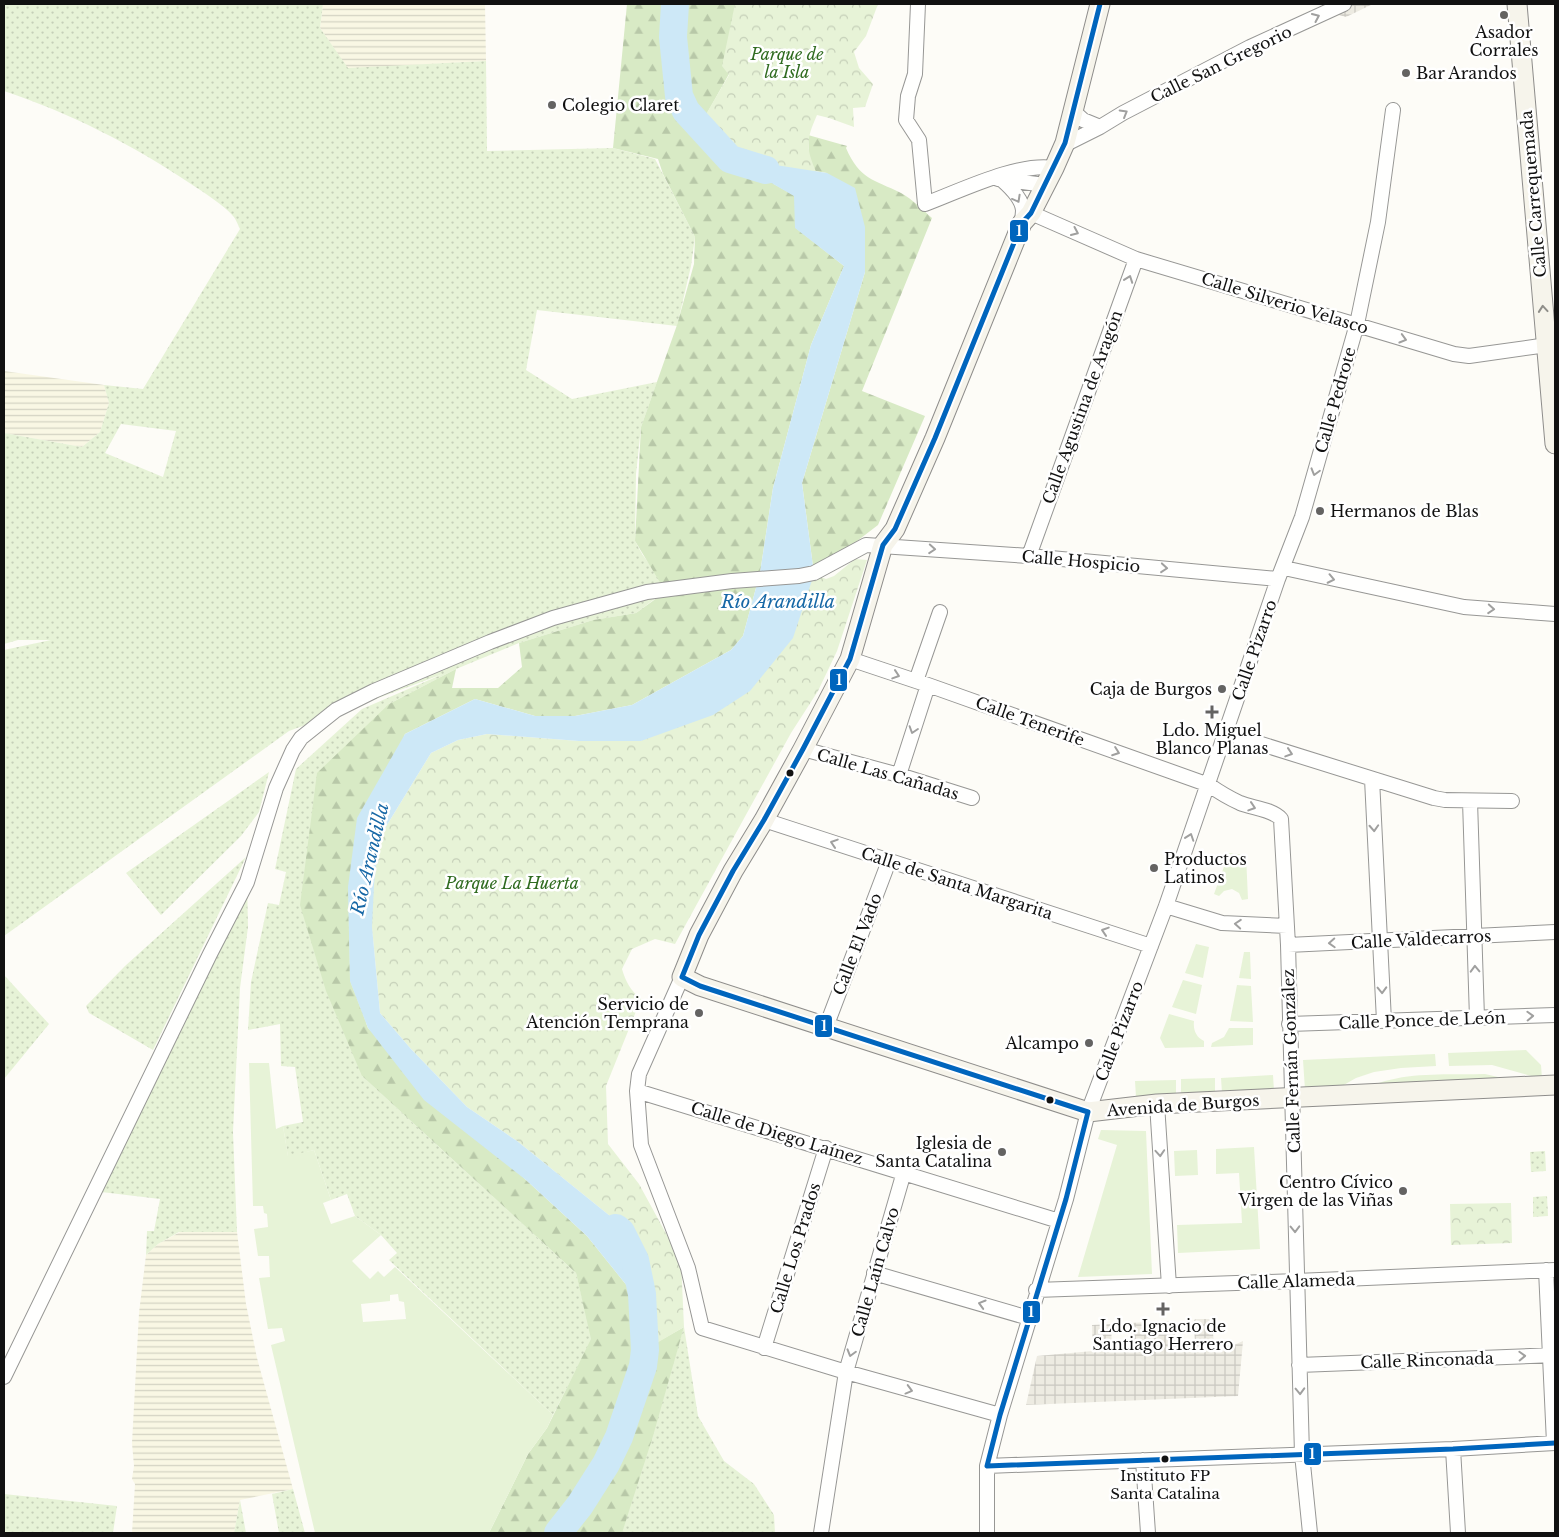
<svg xmlns="http://www.w3.org/2000/svg" width="1559" height="1537" viewBox="0 0 1559 1537" font-family="'Libre Baskerville',serif">
<style>
.farmland{fill:url(#farmland-rules)}
.grass{fill:url(#grass-dots);fill-rule:evenodd}
.forest{fill:url(#forest-firs)}
.park{fill:url(#park-crowns)}
.garden{fill:#e7f3d7;fill-rule:evenodd}
.plaza{fill:url(#plaza-grid)}
.water{fill:#cde8f7}
.lines{fill:none;stroke-linecap:round;stroke-linejoin:round}
.river{stroke:#cde8f7;stroke-width:28}
.street-casing{stroke:#979795;stroke-width:16}
.secondary-casing{stroke:#8e8d8b;stroke-width:21}
.street{stroke:#fffffe;stroke-width:14}
.secondary{stroke:#f6f4eb;stroke-width:19}
.bus-1-casing{stroke:#fff;stroke-width:9}
.bus-1{stroke:#0065bd;stroke-width:5}
.oneway{stroke:#a0a09f}
.oneway2{stroke:#8f8e89}
.poi-dot{fill:#646362;stroke:#fff;stroke-width:2}
.bus-dot{fill:#111;stroke:#fff;stroke-width:2}
.labels{text-anchor:middle;stroke-width:5;stroke-linejoin:round;paint-order:stroke}
.bus-label{font-size:15px;fill:#111;stroke:#fff}
.poi-label{font-size:16px;fill:#111;stroke:#fff;text-anchor:end}
.park-label{font-size:16px;font-style:italic;fill:#2f6b1f;stroke:#fff}
.street-label{font-size:16px;fill:#111;stroke:#fff}
.water-label{font-size:18px;font-style:italic;fill:#1768a6;stroke:#fff}
.line-badge{stroke:#fff;stroke-width:2}
.badge-label{font-size:14px;text-anchor:middle;font-weight:bold;fill:#fff}
</style>
<defs>
<pattern id="farmland-rules" width="6" height="5" patternUnits="userSpaceOnUse" patternTransform="scale(1.25)"><rect width="6" height="5" fill="#f9f7e4"/><path d="M0 2.5h6" fill="none" stroke="#d4d3c3"/></pattern>
<pattern id="grass-dots" width="8" height="8" patternUnits="userSpaceOnUse" patternTransform="scale(1.25)"><rect width="8" height="8" fill="#e7f3d7"/><path d="M2 2h.1M6 6h.1" fill="none" stroke="#c5cfb8" stroke-width="1.8" stroke-linecap="round"/></pattern>
<pattern id="forest-firs" width="22" height="20" patternUnits="userSpaceOnUse" patternTransform="scale(1.25)"><rect width="22" height="20" fill="#d8eac5"/><path d="M5 1l3.5 6h-7zM16 11l3.5 6h-7z" fill="#b8c8a8"/></pattern>
<pattern id="park-crowns" width="20" height="18" patternUnits="userSpaceOnUse" patternTransform="scale(1.25)"><rect width="20" height="18" fill="#e7f3d7"/><path d="M2 6a3 3 0 1 1 6 0M12 15a3 3 0 1 1 6 0" fill="none" stroke="#c5cfb8"/></pattern>
<pattern id="plaza-grid" width="8" height="8" patternUnits="userSpaceOnUse" patternTransform="scale(1.25)"><rect width="8" height="8" fill="#edebe2"/><path d="M0 4h8M4 0v8" fill="none" stroke="#cac8c1"/></pattern>
</defs>
<rect width="100%" height="100%" fill="#fdfcf7"/>
<!-- farmland -->
<path class="farmland" d="M 323,4 L 485,4 L 486,61 L 348,69 L 320,28 Z
M 4,371 L 104,385 L 109,403 L 100,432 L 82,447 L 4,433 Z
M 180,1232 L 237,1232 L 246,1304 L 257,1358 L 293,1489 L 240,1500 L 234,1533 L 132,1533 L 135,1484 L 132,1479 L 134,1466 L 132,1443 L 139,1313 L 146,1255 L 158,1244 Z"/>
<!-- grass -->
<path class="grass" d="M 4,4 L 323,4 L 320,28 L 348,68 L 486,61 L 487,151 L 613,148 L 655,159 L 695,237 L 691,266 L 677,326 L 537,310 L 526,370 L 572,399 L 657,382 L 641,427 L 636,474 L 635,541 L 642,554 L 668,589 L 636,613 L 593,620 L 519,643 L 456,669 L 389,704 L 362,1076 L 576,1273 L 592,1339 L 553,1415 L 389,1260 L 397,1253 L 381,1235 L 355,1216 L 347,1194 L 331,1200 L 314,1150 L 288,1157 L 283,1126 L 303,1122 L 295,1067 L 281,1066 L 280,1024 L 248,1030 L 251,982 L 268,903 L 279,905 L 286,872 L 275,869 L 296,769 L 362,709 L 443,674 L 289,731 L 4,936 L 4,650 L 51,640 L 18,640 L 4,644 L 4,433 L 82,447 L 100,432 L 109,403 L 104,385 L 143,389 L 240,229 C 238,225 236,219 233,216 C 224,205 203,192 191,184 C 133,145 70,113 4,91 ZM 121,424 L 176,431 L 163,477 L 105,453 Z
M 269,772 L 259,812 L 241,836 L 161,915 L 126,873 Z
M 246,857 L 153,1050 L 89,1013 L 86,1006 L 125,966 Z
M 247,882 L 248,927 L 240,988 L 233,1132 L 237,1232 L 179,1232 L 158,1244 L 146,1255 L 147,1231 L 154,1231 L 160,1199 L 93,1191 Z
M 4,975 L 49,1024 L 4,1079 Z
M 1545,1151 L 1546,1171 L 1531,1172 L 1530,1152 Z
M 1547,1196 L 1548,1216 L 1533,1217 L 1533,1197 Z
M 684,1327 L 698,1416 L 724,1461 L 754,1484 L 774,1515 L 775,1533 L 621,1533 Z
M 293,1489 L 305,1533 L 279,1533 L 272,1494 Z
M 4,1494 L 117,1506 L 113,1533 L 4,1533 Z
M 240,1500 L 246,1533 L 234,1533 Z"/>
<!-- forest -->
<path class="forest" d="M 627,4 L 735,4 L 729,74 L 700,126 L 730,159 L 795,196 L 796,228 L 844,266 L 811,345 L 773,488 L 760,573 L 743,636 L 731,650 L 632,705 L 575,716 L 535,716 L 475,699 L 405,734 L 348,887 L 350,981 L 368,1028 L 526,1180 L 587,1236 L 636,1297 L 644,1318 L 645,1349 L 684,1327 L 653,1436 L 622,1533 L 489,1533 L 528,1454 L 547,1428 L 591,1339 L 576,1273 L 362,1076 L 326,991 L 300,905 L 317,773 L 389,704 L 456,669 L 452,688 L 498,688 L 522,667 L 519,643 L 593,620 L 636,613 L 668,590 L 664,589 L 635,541 L 641,427 L 677,325 L 694,264 L 695,237 L 663,174 L 658,159 L 613,148 Z
M 808,135 L 847,146 L 846,148 C 860,180 873,179 901,193 C 912,199 923,210 932,218 L 862,391 L 925,416 L 878,525 L 814,574 L 802,483 L 865,272 L 827,173 L 815,171 L 809,157 Z"/>
<!-- park -->
<path class="park" d="M 735,4 L 878,4 L 866,36 L 854,52 L 859,68 L 873,84 L 865,107 L 853,108 L 854,127 L 829,118 L 817,115 C 805,142 806,149 818,176 L 765,170 L 730,159 L 699,126 L 729,75 L 722,66 Z
M 855,559 L 867,560 L 837,651 L 818,691 L 791,733 L 675,944 L 655,939 L 632,949 L 622,969 C 626,982 630,990 641,999 L 606,1086 L 608,1144 L 639,1184 L 681,1261 L 684,1327 L 645,1350 L 644,1318 L 636,1297 L 642,1294 L 635,1260 L 615,1220 L 517,1141 L 467,1107 L 411,1049 L 380,1013 L 372,927 L 374,885 L 379,838 L 431,753 L 458,740 L 487,734 L 579,741 L 641,741 L 814,574 L 826,579 L 834,576 Z
M 1511,1203 L 1512,1243 L 1451,1245 L 1450,1204 Z"/>
<!-- garden -->
<path class="garden" d="M 1229,853 L 1246,855 L 1248,899 L 1242,900 L 1239,893 L 1232,889 L 1224,891 L 1219,896 L 1214,894 Z
M 1196,944 L 1209,947 L 1203,978 L 1185,973 Z
M 1244,952 L 1250,952 L 1251,979 L 1239,978 Z
M 1183,980 L 1202,985 L 1196,1014 L 1172,1007 Z
M 1237,985 L 1251,986 L 1253,1022 L 1230,1021 Z
M 1169,1014 L 1194,1021 C 1193,1030 1196,1037 1204,1041 L 1204,1047 L 1165,1048 L 1160,1038 Z
M 1229,1028 L 1253,1028 L 1253,1045 L 1211,1047 L 1212,1043 L 1224,1037 Z
M 1526,1050 L 1541,1065 L 1542,1079 L 1492,1065 L 1449,1066 L 1448,1053 Z
M 1435,1054 L 1436,1066 L 1401,1068 L 1374,1072 L 1356,1078 L 1342,1086 L 1305,1090 L 1303,1060 Z
M 249,1063 L 269,1063 L 276,1129 L 283,1126 L 288,1156 L 314,1150 L 331,1200 L 323,1203 L 331,1224 L 355,1216 L 381,1235 L 352,1261 L 370,1279 L 378,1271 L 384,1277 L 395,1267 L 553,1415 L 547,1428 L 528,1454 L 489,1533 L 315,1533 L 271,1345 L 285,1341 L 282,1328 L 268,1329 L 259,1278 L 270,1277 L 269,1256 L 258,1256 L 254,1229 L 268,1227 L 267,1214 L 264,1213 L 263,1206 L 253,1206 ZM 398,1294 L 399,1301 L 404,1302 L 406,1319 L 363,1322 L 361,1304 L 390,1301 L 390,1295 Z
M 1485,1074 L 1511,1080 L 1369,1087 C 1403,1071 1448,1075 1485,1074 Z
M 1273,1075 L 1274,1091 L 1222,1093 L 1221,1078 Z
M 1215,1078 L 1215,1093 L 1181,1095 L 1181,1079 Z
M 1176,1080 L 1176,1095 L 1136,1097 L 1135,1081 Z
M 1101,1130 L 1146,1131 L 1152,1274 L 1078,1277 L 1117,1145 L 1098,1139 Z
M 1254,1147 L 1260,1249 L 1178,1253 L 1177,1225 L 1242,1223 L 1239,1173 L 1216,1174 L 1216,1149 Z
M 1197,1150 L 1198,1175 L 1175,1176 L 1174,1151 Z"/>
<!-- plaza -->
<path class="plaza" d="M 1332,4 L 1373,4 L 1346,17 L 1328,12 Z
M 1196,1319 L 1212,1319 L 1214,1346 L 1234,1345 L 1243,1341 L 1238,1396 L 1026,1405 L 1037,1356 L 1093,1351 L 1092,1325 L 1111,1324 L 1112,1351 L 1131,1350 L 1130,1323 L 1150,1322 L 1174,1321 L 1176,1348 L 1195,1347 L 1194,1320 Z"/>
<!-- water -->
<path class="water" d="M 719,146 L 769,164 L 827,173 L 855,188 L 865,227 L 865,272 L 802,483 L 814,574 L 793,638 L 750,691 L 713,715 L 641,741 L 579,741 L 487,734 L 458,740 L 431,753 L 379,838 L 374,885 L 372,927 L 380,1013 L 411,1049 L 467,1107 L 517,1141 L 615,1220 L 635,1260 L 642,1294 L 636,1297 L 587,1236 L 526,1180 L 424,1100 L 368,1028 L 350,981 L 348,887 L 357,818 L 405,734 L 475,699 L 535,716 L 575,716 L 632,705 L 731,650 L 743,636 L 760,573 L 773,488 L 811,345 L 844,266 L 795,228 L 794,196 L 730,159 Z"/>
<g class="lines">
<!-- river -->
<path class="river" d="M 675,4 L 673,37 L 679,96 L 686,111 L 730,159 L 766,170
M 558,1533 L 580,1505 L 606,1464 L 619,1437 L 643,1366 L 645,1350 L 642,1294 L 635,1260 L 621,1232 L 616,1228"/>
<defs>
<path id="street" d="M 918,4 L 915,74 L 908,96 L 906,120 L 919,140 L 925,204 C 960,191 1018,162 1054,168
M 1072,110 L 1083,120 L 1100,127
M 1065,143 L 1068,143 L 1100,127 L 1123,113 L 1250,47 L 1344,4
M 998,179 L 1045,185
M 1002,180 C 1010,187 1022,199 1023,210 C 1023,214 1022,219 1022,223
M 1031,213 L 1136,259 L 1454,354 L 1469,356 L 1547,345
M 1029,556 L 1136,259
M 1284,568 L 1464,607 L 1555,614
M 850,659 L 928,685 L 1209,785 C 1219,792 1229,798 1240,803 C 1252,808 1272,809 1281,819 L 1288,945 L 1302,1454 L 1310,1533
M 916,681 L 940,612
M 1226,733 L 1434,798 L 1445,800 L 1512,801
M 803,749 L 899,775 L 972,798
M 899,775 L 928,685
M 1372,779 L 1384,1021
M 1470,801 L 1477,1018
M 764,820 L 1151,946
M 1166,906 L 1222,923 L 1287,926
M 1288,945 L 1555,932
M 682,977 L 639,1074 L 637,1091 L 641,1145 L 688,1268 L 702,1328 L 846,1372 L 821,1533
M 1289,1024 L 1555,1015
M 826,1027 L 889,861
M 637,1091 L 1059,1221
M 1157,1104 L 1169,1286
M 904,1172 L 846,1372 L 1000,1415
M 1546,1270 L 1554,1443
M 874,1273 L 1029,1318
M 1036,1290 L 1296,1281 L 1555,1270
M 764,1348 L 826,1148
M 1299,1365 L 1555,1355
M 4,1377 L 210,954 L 247,882 L 276,788 L 293,750 L 301,738 L 336,710 L 374,691 L 490,642 L 553,618 L 647,592 L 732,581 L 799,576 L 814,573 L 866,545 L 1029,556 L 1278,579
M 1453,1449 L 1458,1533
M 1143,1460 L 1148,1533
M 987,1466 L 1453,1449 L 1555,1443
M 987,1533 L 987,1466 L 1000,1415 L 1066,1199 L 1088,1112 L 1166,906 L 1278,579 L 1302,517 L 1357,324 L 1378,222 L 1393,110"/>
<path id="secondary" d="M 1100,4 L 1065,143 L 1054,168 L 1031,213 L 1022,223 L 935,438 L 895,529 L 883,545 L 850,659 L 803,749 L 764,820 L 733,871 L 699,935 L 682,977 L 700,986 L 1088,1112 L 1157,1104 L 1555,1085
M 1517,4 L 1555,444"/>
</defs>
<!-- street casing -->
<use href="#street" class="street-casing"/>
<!-- secondary casing -->
<use href="#secondary" class="secondary-casing"/>
<!-- street -->
<use href="#street" class="street"/>
<!-- secondary -->
<use href="#secondary" class="secondary"/>
<defs>
<path id="bus-1" d="M 1100,4 L 1065,143 L 1031,213 L 1022,223 L 935,438 L 895,529 L 883,545 L 850,659 L 803,749 L 764,820 L 733,871 L 699,935 L 682,977 L 700,986 L 1088,1112 L 1066,1199 L 1000,1415 L 987,1466 L 1453,1449 L 1555,1443"/>
</defs>
<!-- bus-1 casing -->
<use href="#bus-1" class="bus-1-casing"/>
<!-- bus-1 -->
<use href="#bus-1" class="bus-1"/>
</g>
<!-- one-way arrows -->
<defs><path id="oneway-chevron" d="M-2-3.5L2.5 0L-2 3.5" fill="none" stroke-width="1.6" stroke-linecap="round" stroke-linejoin="round" transform="scale(1.25)"/></defs>
<g class="oneway">
<use href="#oneway-chevron" transform="translate(1316 17) rotate(-24)"/>
<use href="#oneway-chevron" transform="translate(1124 113) rotate(-30)"/>
<use href="#oneway-chevron" transform="translate(1017 199) rotate(61)"/>
<use href="#oneway-chevron" transform="translate(1075 232) rotate(24)"/>
<use href="#oneway-chevron" transform="translate(1129 279) rotate(-70)"/>
<use href="#oneway-chevron" transform="translate(1403 339) rotate(16)"/>
<use href="#oneway-chevron" transform="translate(1315 472) rotate(106)"/>
<use href="#oneway-chevron" transform="translate(932 549) rotate(4)"/>
<use href="#oneway-chevron" transform="translate(1164 568) rotate(5)"/>
<use href="#oneway-chevron" transform="translate(1331 579) rotate(12)"/>
<use href="#oneway-chevron" transform="translate(1491 609) rotate(4)"/>
<use href="#oneway-chevron" transform="translate(896 675) rotate(18)"/>
<use href="#oneway-chevron" transform="translate(913 730) rotate(108)"/>
<use href="#oneway-chevron" transform="translate(1116 752) rotate(20)"/>
<use href="#oneway-chevron" transform="translate(1289 753) rotate(18)"/>
<use href="#oneway-chevron" transform="translate(1252 807) rotate(18)"/>
<use href="#oneway-chevron" transform="translate(1374 828) rotate(87)"/>
<use href="#oneway-chevron" transform="translate(1190 837) rotate(-71)"/>
<use href="#oneway-chevron" transform="translate(834 843) rotate(-162)"/>
<use href="#oneway-chevron" transform="translate(1238 924) rotate(-176)"/>
<use href="#oneway-chevron" transform="translate(1105 931) rotate(-162)"/>
<use href="#oneway-chevron" transform="translate(1332 943) rotate(177)"/>
<use href="#oneway-chevron" transform="translate(1475 969) rotate(-92)"/>
<use href="#oneway-chevron" transform="translate(1382 990) rotate(88)"/>
<use href="#oneway-chevron" transform="translate(1530 1016) rotate(-2)"/>
<use href="#oneway-chevron" transform="translate(1160 1153) rotate(86)"/>
<use href="#oneway-chevron" transform="translate(1295 1229) rotate(89)"/>
<use href="#oneway-chevron" transform="translate(982 1304) rotate(-164)"/>
<use href="#oneway-chevron" transform="translate(851 1353) rotate(106)"/>
<use href="#oneway-chevron" transform="translate(1522 1356) rotate(-2)"/>
<use href="#oneway-chevron" transform="translate(909 1390) rotate(15)"/>
<use href="#oneway-chevron" transform="translate(1300 1391) rotate(88)"/>
</g>
<use class="oneway2" href="#oneway-chevron" transform="translate(1543 309) rotate(-95)"/>
<!-- markers -->
<g class="poi-dot">
<circle cx="1504" cy="15" r="5"/>
<circle cx="1406" cy="73" r="5"/>
<circle cx="552" cy="105" r="5"/>
<circle cx="1320" cy="511" r="5"/>
<circle cx="1222" cy="689" r="5"/>
<path d="M1209.5 704.5h5v5h5v5h-5v5h-5v-5h-5v-5h5z"/>
<circle cx="1154" cy="868" r="5"/>
<circle cx="699" cy="1013" r="5"/>
<circle cx="1089" cy="1043" r="5"/>
<circle cx="1002" cy="1152" r="5"/>
<circle cx="1403" cy="1191" r="5"/>
<path d="M1160.5 1301.5h5v5h5v5h-5v5h-5v-5h-5v-5h5z"/>
</g>
<g class="bus-dot">
<circle cx="790" cy="773" r="4.5"/>
<circle cx="1050" cy="1100" r="4.5"/>
<circle cx="1165" cy="1459" r="4.5"/>
</g>
<g class="labels">
<!-- bus labels -->
<g class="bus-label">
<text x="1165" y="1481">Instituto FP<tspan x="1165" dy="18">Santa Catalina</tspan></text>
</g>
<!-- poi labels -->
<g class="poi-label">
<text x="1504" y="38" text-anchor="middle">Asador<tspan x="1504" dy="18">Corrales</tspan></text>
<text x="1416" y="79" text-anchor="start">Bar Arandos</text>
<text x="562" y="111" text-anchor="start">Colegio Claret</text>
<text x="1330" y="517" text-anchor="start">Hermanos de Blas</text>
<text x="1212" y="695">Caja de Burgos</text>
<text x="1212" y="736" text-anchor="middle">Ldo. Miguel<tspan x="1212" dy="18">Blanco Planas</tspan></text>
<text x="1164" y="865" text-anchor="start">Productos<tspan x="1164" dy="18">Latinos</tspan></text>
<text x="689" y="1010">Servicio de<tspan x="689" dy="18">Atención Temprana</tspan></text>
<text x="1079" y="1049">Alcampo</text>
<text x="992" y="1149">Iglesia de<tspan x="992" dy="18">Santa Catalina</tspan></text>
<text x="1393" y="1188">Centro Cívico<tspan x="1393" dy="18">Virgen de las Viñas</tspan></text>
<text x="1163" y="1332" text-anchor="middle">Ldo. Ignacio de<tspan x="1163" dy="18">Santiago Herrero</tspan></text>
</g>
<!-- park labels -->
<g class="park-label">
<text x="787" y="60">Parque de<tspan x="787" dy="18">la Isla</tspan></text>
<text x="512" y="889">Parque La Huerta</text>
</g>
<!-- street labels -->
<g class="street-label">
<text transform="translate(1221 64) rotate(-26)" y="6">Calle San Gregorio</text>
<text transform="translate(1533 194) rotate(-95)" y="6">Calle Carrequemada</text>
<text transform="translate(1285 303) rotate(17)" y="6">Calle Silverio Velasco</text>
<text transform="translate(1335 400) rotate(-74)" y="6">Calle Pedrote</text>
<text transform="translate(1082 407) rotate(-70)" y="6">Calle Agustina de Aragón</text>
<text transform="translate(1081 561) rotate(5)" y="6">Calle Hospicio</text>
<text transform="translate(1254 650) rotate(-71)" y="6">Calle Pizarro</text>
<text transform="translate(1030 721) rotate(20)" y="6">Calle Tenerife</text>
<text transform="translate(888 774) rotate(16)" y="6">Calle Las Cañadas</text>
<text transform="translate(957 883) rotate(18)" y="6">Calle de Santa Margarita</text>
<text transform="translate(1421 939) rotate(-3)" y="6">Calle Valdecarros</text>
<text transform="translate(857 944) rotate(-69)" y="6">Calle El Vado</text>
<text transform="translate(1422 1020) rotate(-2)" y="6">Calle Ponce de León</text>
<text transform="translate(1119 1031) rotate(-69)" y="6">Calle Pizarro</text>
<text transform="translate(1291 1061) rotate(-92)" y="6">Calle Fernán González</text>
<text transform="translate(1183 1105) rotate(-4)" y="6">Avenida de Burgos</text>
<text transform="translate(777 1133) rotate(17)" y="6">Calle de Diego Laínez</text>
<text transform="translate(795 1248) rotate(-73)" y="6">Calle Los Prados</text>
<text transform="translate(875 1272) rotate(-74)" y="6">Calle Laín Calvo</text>
<text transform="translate(1296 1281) rotate(-2)" y="6">Calle Alameda</text>
<text transform="translate(1427 1360) rotate(-2)" y="6">Calle Rinconada</text>
</g>
<!-- water labels -->
<g class="water-label">
<text x="778" y="608">Río Arandilla</text>
<text transform="translate(370 859) rotate(-77)" y="6">Río Arandilla</text>
</g>
</g>
<g class="line-badge">
<rect x="1009" y="219" width="20" height="24" rx="5" fill="#0065bd"/>
<rect x="829" y="668" width="19" height="24" rx="5" fill="#0065bd"/>
<rect x="814" y="1014" width="19" height="24" rx="5" fill="#0065bd"/>
<rect x="1022" y="1300" width="19" height="24" rx="5" fill="#0065bd"/>
<rect x="1303" y="1442" width="19" height="24" rx="5" fill="#0065bd"/>
</g>
<g class="badge-label">
<text x="1019" y="236">1</text>
<text x="839" y="685">1</text>
<text x="824" y="1031">1</text>
<text x="1031" y="1317">1</text>
<text x="1312" y="1459">1</text>
</g>
<!-- border -->
<rect width="1559" height="1537" fill="none" stroke="#111111" stroke-width="10"/>
</svg>
